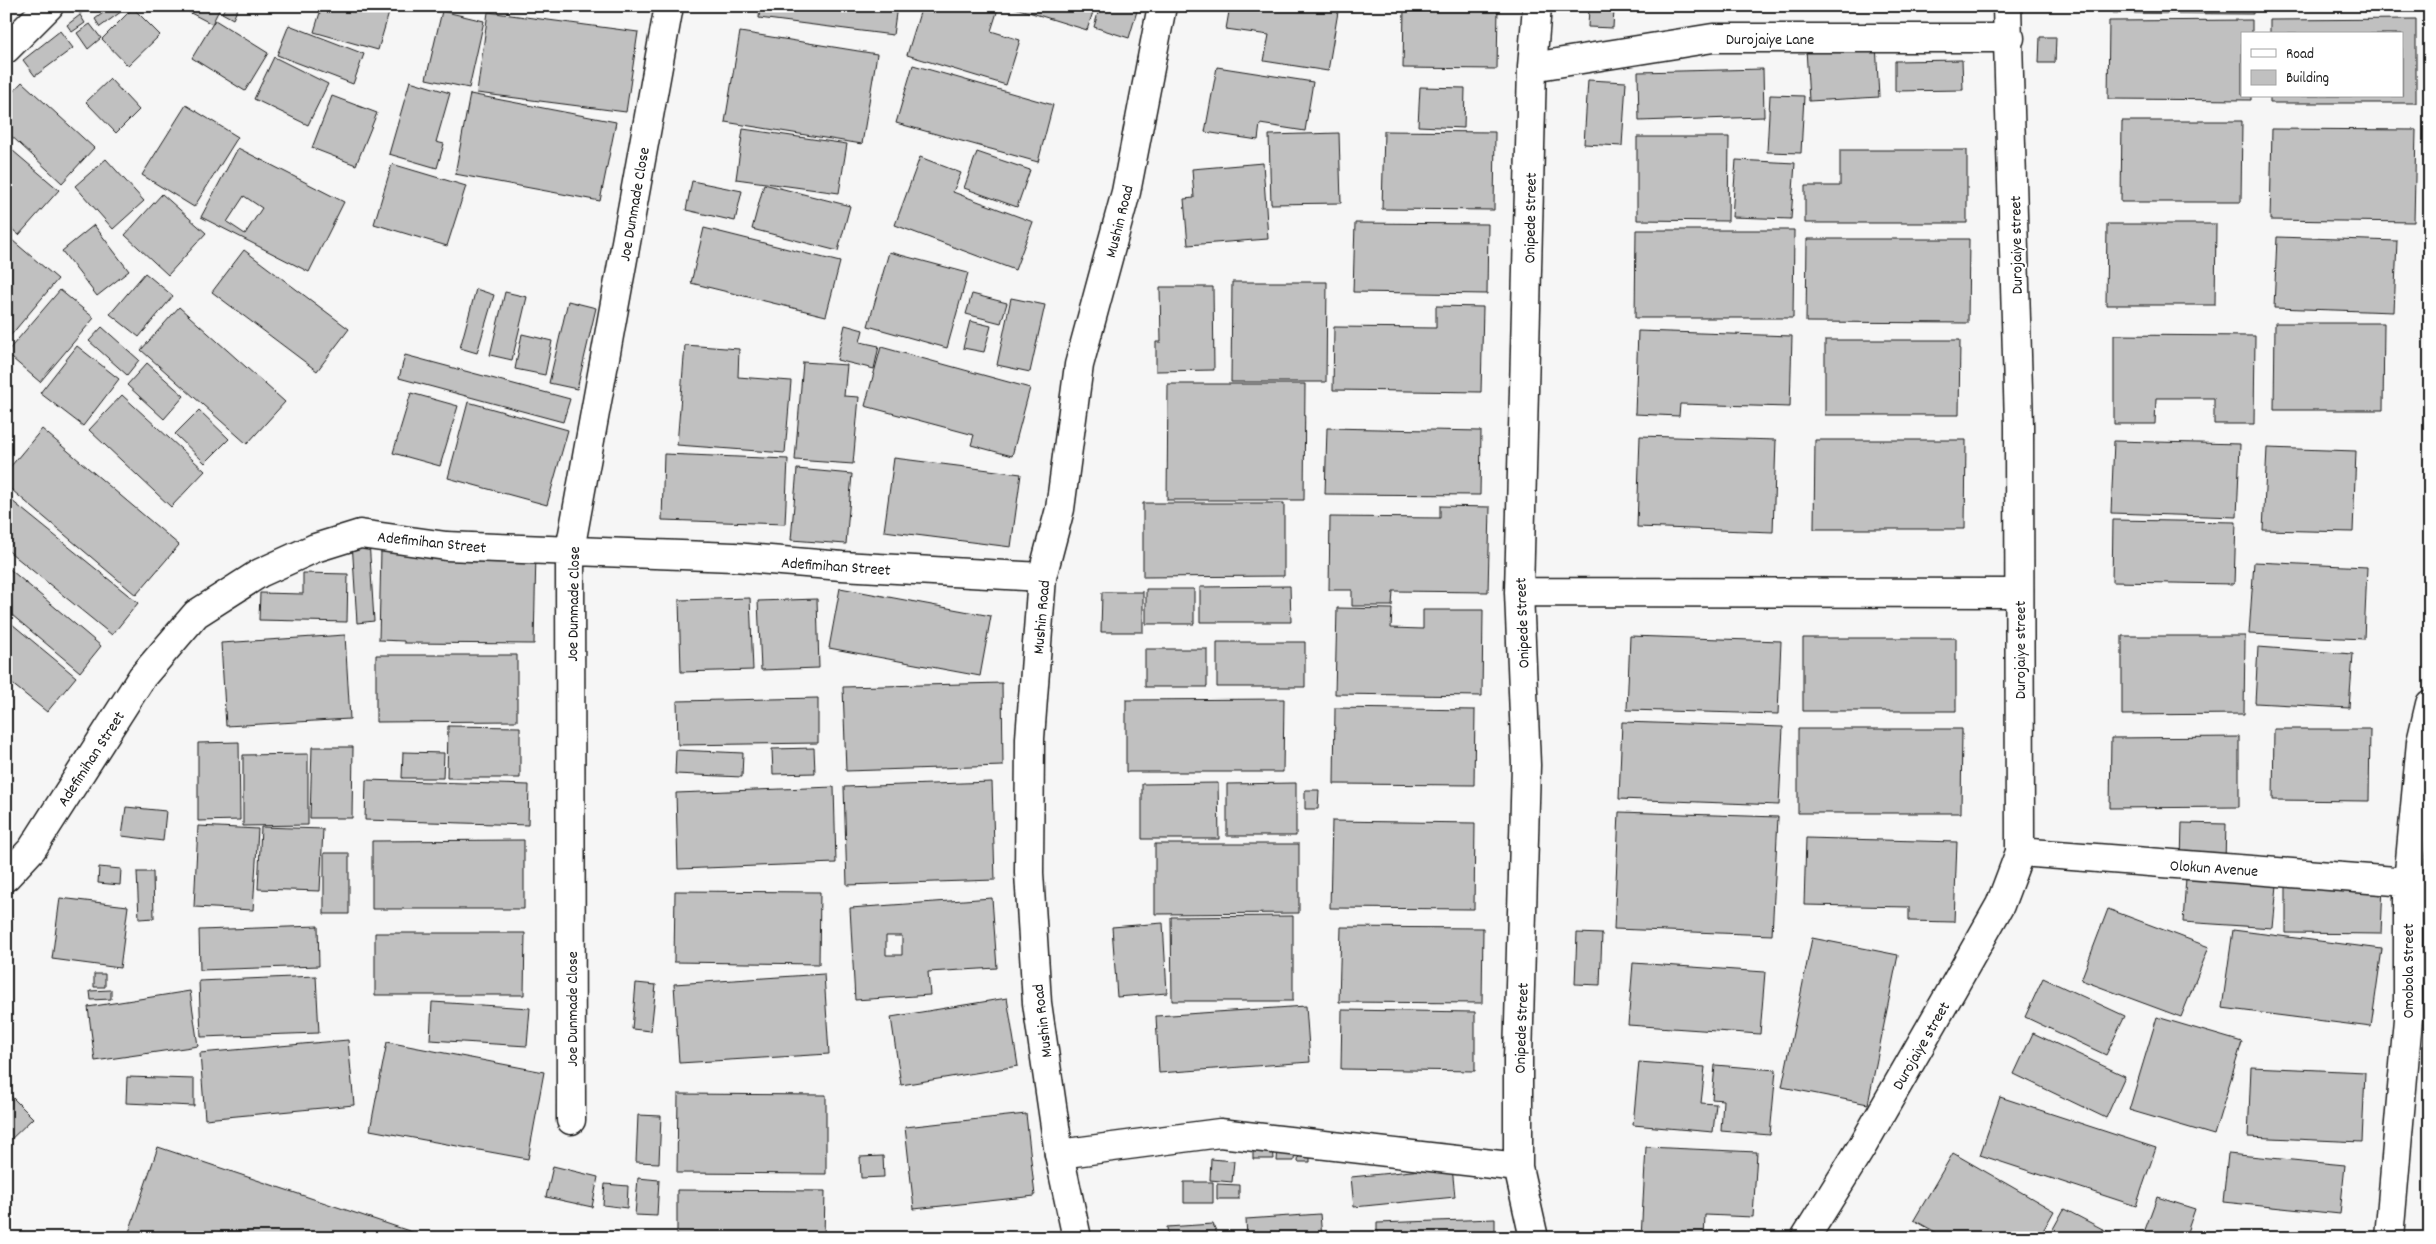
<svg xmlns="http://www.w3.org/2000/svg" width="2436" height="1244" viewBox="0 0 2436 1244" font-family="Dekko,sans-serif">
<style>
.building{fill:#c0c0c0;stroke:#1c1c1c;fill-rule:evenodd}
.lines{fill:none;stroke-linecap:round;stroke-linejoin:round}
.minor-casing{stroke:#1c1c1c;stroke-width:31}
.secondary-casing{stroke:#1c1c1c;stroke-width:31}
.minor{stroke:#fff;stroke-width:28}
.secondary{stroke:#fff;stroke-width:28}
.labels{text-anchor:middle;stroke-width:4;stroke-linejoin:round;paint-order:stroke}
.street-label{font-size:16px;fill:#1c1c1c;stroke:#fff}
</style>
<rect width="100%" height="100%" fill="#f6f6f6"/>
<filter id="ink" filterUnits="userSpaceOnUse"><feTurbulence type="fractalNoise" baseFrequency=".02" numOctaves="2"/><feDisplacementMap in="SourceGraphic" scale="10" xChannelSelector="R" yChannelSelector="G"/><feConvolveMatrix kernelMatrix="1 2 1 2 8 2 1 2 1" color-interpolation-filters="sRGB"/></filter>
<g filter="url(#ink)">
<!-- building -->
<path class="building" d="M 75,6 L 91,6 L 80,14 Z
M 98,6 L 129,6 L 100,27 L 95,19 L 103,13 Z
M 177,6 L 221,6 L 212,24 Z
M 226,6 L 239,6 L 233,19 L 222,13 Z
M 322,6 L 391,6 L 378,50 L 314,32 Z
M 760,6 L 897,6 L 893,35 L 759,18 Z
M 922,6 L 989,6 L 998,9 L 991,31 L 1020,40 L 1006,85 L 907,55 Z
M 1009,6 L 1095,6 L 1087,30 Z
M 1100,6 L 1123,6 L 1137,11 L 1129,38 L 1094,27 Z
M 1230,6 L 1339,6 L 1328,71 L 1264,61 L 1269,35 L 1226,29 Z
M 1355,6 L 1373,6 L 1372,9 Z
M 1404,6 L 1498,6 L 1497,69 L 1403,68 Z
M 2113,6 L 2253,6 L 2253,14 L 2113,13 Z
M 133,8 L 160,35 L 128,66 L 102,39 Z
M 1589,8 L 1614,9 L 1613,28 L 1588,27 Z
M 442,11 L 484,21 L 469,88 L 426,79 Z
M 488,12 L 638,32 L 626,112 L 477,93 Z
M 80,15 L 85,23 L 72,32 L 67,25 Z
M 2416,19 L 2416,103 L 2270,103 L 2270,96 L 2402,96 L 2402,34 L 2270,34 L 2270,20 Z
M 215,20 L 268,53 L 245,91 L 192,58 Z
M 2252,20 L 2252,34 L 2242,34 L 2242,96 L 2251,96 L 2251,100 L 2108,99 L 2109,21 Z
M 90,24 L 101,38 L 88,49 L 77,33 Z
M 289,25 L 364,54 L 353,84 L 277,55 Z
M 60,31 L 73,48 L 35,76 L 23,60 Z
M 740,32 L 877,54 L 862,144 L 725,122 Z
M 2040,37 L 2056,37 L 2055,63 L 2039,63 Z
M 1876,44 L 1879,97 L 1809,101 L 1806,48 Z
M 274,57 L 328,84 L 308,125 L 254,99 Z
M 1962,60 L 1963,90 L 1895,91 L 1895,61 Z
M 913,65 L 1053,105 L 1038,162 L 896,123 Z
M 1217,67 L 1313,82 L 1305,131 L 1260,124 L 1258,140 L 1205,132 Z
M 1763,69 L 1764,117 L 1639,121 L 1638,72 Z
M 110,79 L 139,110 L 116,133 L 86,102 Z
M 1588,80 L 1626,82 L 1622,146 L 1584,144 Z
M 410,81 L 450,93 L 436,142 L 444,144 L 437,168 L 389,154 Z
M 22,82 L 94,148 L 62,183 L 6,131 L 6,99 Z
M 1420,87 L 1465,88 L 1464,128 L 1418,126 Z
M 470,94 L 616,122 L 600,201 L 455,174 Z
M 1770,95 L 1804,96 L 1801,153 L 1767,152 Z
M 332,96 L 377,113 L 356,165 L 312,148 Z
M 186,105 L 238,137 L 194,207 L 142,175 Z
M 2122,121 L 2242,121 L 2241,202 L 2121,202 Z
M 743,129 L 847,144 L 839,193 L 736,179 Z
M 2272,129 L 2416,130 L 2414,222 L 2270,220 Z
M 1384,131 L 1495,132 L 1494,210 L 1382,209 Z
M 1339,133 L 1341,203 L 1271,204 L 1269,135 Z
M 1637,137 L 1729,137 L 1728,221 L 1637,220 Z
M 6,145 L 59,190 L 19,235 L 6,224 Z
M 238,148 L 344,202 L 309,272 L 201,217 ZM 244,196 L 262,208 L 245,234 L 227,222 Z
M 1840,150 L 1967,150 L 1967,223 L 1805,223 L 1805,186 L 1840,186 Z
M 977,152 L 1030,170 L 1017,207 L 964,188 Z
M 920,157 L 961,173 L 953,192 L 1033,222 L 1015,270 L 895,225 Z
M 106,159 L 144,201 L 113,229 L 75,186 Z
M 1736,160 L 1795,163 L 1791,219 L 1732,217 Z
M 1263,163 L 1268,239 L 1188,245 L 1184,199 L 1194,198 L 1192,169 Z
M 392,164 L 466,186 L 447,246 L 374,224 Z
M 692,181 L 742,191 L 735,221 L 686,210 Z
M 764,184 L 850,206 L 838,251 L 752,229 Z
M 162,194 L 206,233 L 168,275 L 125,235 Z
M 1355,223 L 1488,224 L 1487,294 L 1353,292 Z
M 2107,224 L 2216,224 L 2215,305 L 2106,305 Z
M 94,225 L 129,271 L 97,296 L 62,251 Z
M 704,228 L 840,262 L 826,316 L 691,283 Z
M 1636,230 L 1794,230 L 1793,318 L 1635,318 Z
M 6,235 L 58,279 L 6,341 Z
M 2277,237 L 2397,241 L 2394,312 L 2274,308 Z
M 1807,239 L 1969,239 L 1968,323 L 1806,322 Z
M 244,250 L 349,329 L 317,371 L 212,292 Z
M 889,252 L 968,273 L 947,348 L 868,326 Z
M 145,273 L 173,296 L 139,337 L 110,314 Z
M 1232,282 L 1327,282 L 1326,382 L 1231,382 Z
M 1160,287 L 1213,287 L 1214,370 L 1156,371 L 1156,342 L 1161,342 Z
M 476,289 L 494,295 L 477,353 L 460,348 Z
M 60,290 L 94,318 L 40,382 L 6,353 Z
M 505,292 L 527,297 L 512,360 L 490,355 Z
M 972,294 L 1007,303 L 1001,323 L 966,314 Z
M 1011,298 L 1045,305 L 1030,372 L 997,365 Z
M 568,301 L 596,308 L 577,389 L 549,383 Z
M 1436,306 L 1483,307 L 1481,392 L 1333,390 L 1334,327 L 1436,328 Z
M 179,307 L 285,402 L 247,444 L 141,350 Z
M 970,321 L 991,326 L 984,352 L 963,348 Z
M 2275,323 L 2384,323 L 2383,410 L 2274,410 Z
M 845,325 L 863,330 L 860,342 L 879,346 L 874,369 L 837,360 Z
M 102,327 L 139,360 L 127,375 L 89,341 Z
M 1638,331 L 1792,336 L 1790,407 L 1680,404 L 1679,416 L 1635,414 Z
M 522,334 L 552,341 L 545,375 L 515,369 Z
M 2114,335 L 2255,336 L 2254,424 L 2214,424 L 2214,398 L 2156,398 L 2155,424 L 2114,424 Z
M 1825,340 L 1960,340 L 1959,415 L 1825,415 Z
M 685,345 L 739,349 L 738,377 L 791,381 L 785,453 L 677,445 Z
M 77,346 L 119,379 L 83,426 L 40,393 Z
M 881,347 L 1030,388 L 1012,456 L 971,445 L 974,435 L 865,406 Z
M 405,355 L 570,399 L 563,422 L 399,378 Z
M 803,362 L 847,365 L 844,396 L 859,397 L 853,464 L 795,460 Z
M 147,363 L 184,396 L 164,419 L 127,385 Z
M 1168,384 L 1305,384 L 1304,500 L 1167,500 Z
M 411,393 L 458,406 L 440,466 L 393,453 Z
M 122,395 L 205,471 L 171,507 L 89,430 Z
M 468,402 L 568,430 L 547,505 L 448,478 Z
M 199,410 L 229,439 L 205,463 L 175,434 Z
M 1327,428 L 1481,431 L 1480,495 L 1325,494 Z
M 42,429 L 179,545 L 136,595 L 6,485 L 6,472 Z
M 1640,436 L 1776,440 L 1773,532 L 1637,527 Z
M 1815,440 L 1966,440 L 1965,529 L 1814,529 Z
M 2114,441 L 2240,444 L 2237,517 L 2111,513 Z
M 2267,448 L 2356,451 L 2353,532 L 2263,530 Z
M 664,454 L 788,459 L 785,524 L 662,520 Z
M 894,458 L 1021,474 L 1011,547 L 884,531 Z
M 797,469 L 852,474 L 846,544 L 791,540 Z
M 6,496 L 138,603 L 112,635 L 6,549 Z
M 1143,503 L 1284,503 L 1284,576 L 1143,577 Z
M 1440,506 L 1490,507 L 1488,592 L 1393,591 L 1392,606 L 1352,606 L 1352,590 L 1329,590 L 1330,517 L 1440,518 Z
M 2113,520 L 2236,522 L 2234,584 L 2112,582 Z
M 369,540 L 374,621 L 357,623 L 352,541 Z
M 381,550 L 536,552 L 534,644 L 404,643 L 404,641 L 379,640 Z
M 2254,562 L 2367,567 L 2364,639 L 2249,634 Z
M 6,566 L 101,646 L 80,672 L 6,610 Z
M 303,573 L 348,574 L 347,622 L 259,620 L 260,593 L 303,594 Z
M 1290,586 L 1291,622 L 1200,622 L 1200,587 Z
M 840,588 L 991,616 L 980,676 L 829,648 Z
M 1146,589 L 1194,589 L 1194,624 L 1146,624 Z
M 1102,592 L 1143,592 L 1143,632 L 1101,632 Z
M 750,598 L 753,670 L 681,672 L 679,600 Z
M 817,599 L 819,668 L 761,670 L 758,601 Z
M 1337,608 L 1392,609 L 1391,628 L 1423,629 L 1423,610 L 1483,610 L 1482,696 L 1335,694 Z
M 6,619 L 76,677 L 47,712 L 6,679 Z
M 345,635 L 350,719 L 226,726 L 221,643 Z
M 1630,636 L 1781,641 L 1778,714 L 1627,710 Z
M 2122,636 L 2245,636 L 2244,714 L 2122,715 Z
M 1803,638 L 1956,638 L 1956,711 L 1803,711 Z
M 1217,642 L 1305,642 L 1305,687 L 1217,687 Z
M 2258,647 L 2353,654 L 2349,708 L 2255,703 Z
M 1145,649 L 1207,649 L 1207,687 L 1145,687 Z
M 376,655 L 517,655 L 517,721 L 376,722 Z
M 1002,683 L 1003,766 L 846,771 L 843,687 Z
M 818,698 L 818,743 L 678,745 L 677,701 Z
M 1284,699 L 1283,772 L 1126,772 L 1126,700 Z
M 1335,708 L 1475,710 L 1474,785 L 1334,784 Z
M 1622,722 L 1783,727 L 1779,805 L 1619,799 Z
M 448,726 L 520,727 L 520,778 L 447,778 Z
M 1798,729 L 1962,729 L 1961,813 L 1798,813 Z
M 2274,729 L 2370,729 L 2369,801 L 2273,800 Z
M 2239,737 L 2239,807 L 2110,808 L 2111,738 Z
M 239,742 L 240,820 L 198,821 L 198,743 Z
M 312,747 L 353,747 L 352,818 L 310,818 Z
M 814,748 L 815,773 L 773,774 L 772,749 Z
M 676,750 L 743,753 L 742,777 L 675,774 Z
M 403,752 L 444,753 L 443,778 L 402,778 Z
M 308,754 L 308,825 L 243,826 L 243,755 Z
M 366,780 L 529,785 L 528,825 L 365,820 Z
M 992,782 L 995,880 L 847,885 L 844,787 Z
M 1218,783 L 1219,839 L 1142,839 L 1142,784 Z
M 1296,783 L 1296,836 L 1227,836 L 1227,784 Z
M 834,787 L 836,863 L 678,869 L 676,793 Z
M 1305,790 L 1319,790 L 1318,809 L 1305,809 Z
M 126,807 L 166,811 L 163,841 L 122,836 Z
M 1619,812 L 1778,817 L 1772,935 L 1614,929 Z
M 1332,821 L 1475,823 L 1474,909 L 1330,908 Z
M 2182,823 L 2226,824 L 2225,862 L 2181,862 Z
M 198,826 L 258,829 L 253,910 L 194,907 Z
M 261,827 L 323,829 L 320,891 L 258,889 Z
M 1806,838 L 1957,842 L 1954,922 L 1909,921 L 1909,907 L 1804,905 Z
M 524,840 L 524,909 L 372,909 L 372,841 Z
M 1155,844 L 1299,844 L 1299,913 L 1155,914 Z
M 324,853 L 349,853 L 349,914 L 324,914 Z
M 99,867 L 121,869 L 120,885 L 98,883 Z
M 137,872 L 153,872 L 154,918 L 139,919 Z
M 2186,878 L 2277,885 L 2273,928 L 2183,922 Z
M 2286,883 L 2383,884 L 2381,934 L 2286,933 Z
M 675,891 L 820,892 L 819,964 L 674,962 Z
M 60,898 L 128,906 L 120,968 L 52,959 Z
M 992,898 L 997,968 L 928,972 L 930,995 L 855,1000 L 850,908 ZM 886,936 L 902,936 L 902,955 L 886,955 Z
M 2108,909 L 2209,947 L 2181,1017 L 2081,980 Z
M 1293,916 L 1293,1001 L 1172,1001 L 1171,917 Z
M 1163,923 L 1167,993 L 1117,997 L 1112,927 Z
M 318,926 L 319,966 L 200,970 L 199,930 Z
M 1341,927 L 1483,928 L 1482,1003 L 1339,1002 Z
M 2233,930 L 2382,949 L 2371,1027 L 2222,1008 Z
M 375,933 L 525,933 L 524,995 L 375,995 Z
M 1577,933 L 1602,934 L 1600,985 L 1575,984 Z
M 1812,938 L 1898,955 L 1868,1104 L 1782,1087 Z
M 1633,963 L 1765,972 L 1760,1034 L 1628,1025 Z
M 94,974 L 105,974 L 105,987 L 94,987 Z
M 824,974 L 829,1054 L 679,1063 L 674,984 Z
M 316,976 L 319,1033 L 201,1037 L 199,981 Z
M 2043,978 L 2125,1016 L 2106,1055 L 2025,1017 Z
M 636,983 L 656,985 L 651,1031 L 632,1029 Z
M 111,990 L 111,999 L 91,1000 L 90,991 Z
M 190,991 L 198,1046 L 95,1061 L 88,1007 Z
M 1007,998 L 1018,1066 L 901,1085 L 891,1017 Z
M 432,1002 L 530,1008 L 527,1046 L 430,1040 Z
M 1306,1006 L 1310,1062 L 1159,1073 L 1156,1016 Z
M 1342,1010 L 1475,1012 L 1475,1071 L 1341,1069 Z
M 2157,1017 L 2242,1042 L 2214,1135 L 2129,1110 Z
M 2033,1033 L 2125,1076 L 2106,1118 L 2014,1074 Z
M 348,1040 L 354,1105 L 205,1119 L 200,1053 Z
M 387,1042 L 544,1072 L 528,1159 L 370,1130 Z
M 1639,1062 L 1705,1067 L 1701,1103 L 1716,1104 L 1713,1132 L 1633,1125 Z
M 1715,1065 L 1776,1070 L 1770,1135 L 1721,1131 L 1723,1100 L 1712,1099 Z
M 2251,1067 L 2365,1072 L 2362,1142 L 2248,1137 Z
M 127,1077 L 194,1079 L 194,1106 L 126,1103 Z
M 6,1091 L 33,1118 L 6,1144 Z
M 678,1094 L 826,1095 L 826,1174 L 677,1173 Z
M 2000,1097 L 2156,1148 L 2136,1206 L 1980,1155 Z
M 1026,1114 L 1035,1196 L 914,1209 L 905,1127 Z
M 638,1115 L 661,1116 L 659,1163 L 636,1162 Z
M 1278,1145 L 1295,1146 L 1294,1161 L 1277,1161 Z
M 158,1147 L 430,1238 L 218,1238 L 210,1235 L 209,1238 L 127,1238 Z
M 1253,1147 L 1273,1147 L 1274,1159 L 1253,1159 Z
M 1646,1147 L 1757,1152 L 1753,1217 L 1705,1215 L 1704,1238 L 1641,1238 Z
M 1299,1148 L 1310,1148 L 1310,1162 L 1298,1162 Z
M 1953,1153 L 2054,1211 L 2039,1238 L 1946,1238 L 1914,1220 Z
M 2228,1154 L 2345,1165 L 2340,1214 L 2223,1202 Z
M 883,1156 L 884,1177 L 861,1178 L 860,1157 Z
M 1211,1159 L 1234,1161 L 1232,1182 L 1210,1180 Z
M 553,1166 L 598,1177 L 592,1207 L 546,1197 Z
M 1452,1167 L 1455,1197 L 1354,1207 L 1351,1177 Z
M 638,1178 L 659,1180 L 657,1216 L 635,1215 Z
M 1184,1182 L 1213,1182 L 1213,1203 L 1184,1203 Z
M 605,1184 L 628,1186 L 627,1208 L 603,1205 Z
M 1217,1184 L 1239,1185 L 1239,1199 L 1217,1199 Z
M 677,1190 L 825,1191 L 824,1238 L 677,1238 Z
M 2157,1197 L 2195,1209 L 2185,1238 L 2142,1238 Z
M 2064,1209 L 2118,1237 L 2048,1238 Z
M 1320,1214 L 1322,1238 L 1247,1238 L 1246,1219 Z
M 1495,1219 L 1495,1238 L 1377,1238 L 1377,1223 Z
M 1213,1224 L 1219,1238 L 1168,1238 L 1167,1227 Z"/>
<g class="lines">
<defs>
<path id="minor" d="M 6,49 L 49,6
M 1532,67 L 1713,38 L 2010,38
M 1519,592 L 2018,593
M 2020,852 L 2408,882
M 6,877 L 32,849 L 142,677 L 196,614 L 260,573 L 315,548 L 360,534 L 446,546 L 734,557 L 842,566 L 1042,577
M 571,1120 L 570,550 L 669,6
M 1059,1154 L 1220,1133 L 1518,1167
M 1534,1238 L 1518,1167 L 1518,1059 L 1526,765 L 1519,592 L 1532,67 L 1537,6
M 1805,1238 L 1863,1145 L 1953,988 L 2000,905 L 2020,852 L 2019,425 L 2007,6
M 2389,1238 L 2408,1019 L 2408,882 L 2421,742 L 2430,704"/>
<path id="secondary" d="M 1077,1238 L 1059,1154 L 1037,1003 L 1029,873 L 1030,738 L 1042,577 L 1060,509 L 1079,365 L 1126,192 L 1162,6"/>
</defs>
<!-- minor casing -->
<use href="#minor" class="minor-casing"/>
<!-- secondary casing -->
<use href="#secondary" class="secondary-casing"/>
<!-- minor -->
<use href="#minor" class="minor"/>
<!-- secondary -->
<use href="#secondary" class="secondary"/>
</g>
</g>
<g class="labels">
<!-- street labels -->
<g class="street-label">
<text x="1770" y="44">Durojaiye Lane</text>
<text transform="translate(633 204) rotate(-80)" y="6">Joe Dunmade Close</text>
<text transform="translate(1529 218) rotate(-89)" y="6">Onipede Street</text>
<text transform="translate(1118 221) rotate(-76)" y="6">Mushin Road</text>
<text transform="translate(2015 245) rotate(-91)" y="6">Durojaiye street</text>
<text transform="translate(432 541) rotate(6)" y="6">Adefimihan Street</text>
<text transform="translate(836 565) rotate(4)" y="6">Adefimihan Street</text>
<text transform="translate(572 604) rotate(-89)" y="6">Joe Dunmade Close</text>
<text transform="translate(1040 617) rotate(-85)" y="6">Mushin Road</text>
<text transform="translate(1521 623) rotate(-92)" y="6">Onipede Street</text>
<text transform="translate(2019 650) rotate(-90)" y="6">Durojaiye street</text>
<text transform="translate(90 758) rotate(-57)" y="6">Adefimihan Street</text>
<text transform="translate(2214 867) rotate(4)" y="6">Olokun Avenue</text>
<text transform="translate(2407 971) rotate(-90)" y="6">Omobola Street</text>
<text transform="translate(571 1009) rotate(-90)" y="6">Joe Dunmade Close</text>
<text transform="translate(1041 1021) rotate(-97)" y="6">Mushin Road</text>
<text transform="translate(1520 1028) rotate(-88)" y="6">Onipede Street</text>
<text transform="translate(1920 1045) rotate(-60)" y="6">Durojaiye street</text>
</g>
</g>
<!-- margin -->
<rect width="2436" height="1244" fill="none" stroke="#fff" stroke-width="25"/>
<rect x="12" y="12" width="2411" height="1219" fill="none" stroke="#1c1c1c" stroke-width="2" filter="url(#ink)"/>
<!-- legend -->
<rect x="2241" y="32" width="162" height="65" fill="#ffffff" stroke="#a4a4a4"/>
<rect x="2251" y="49" width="25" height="8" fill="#ffffff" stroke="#a4a4a4"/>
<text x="2286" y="58" font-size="15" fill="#1c1c1c">Road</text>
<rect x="2251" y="70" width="25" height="15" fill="#c0c0c0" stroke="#a4a4a4"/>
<text x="2286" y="82" font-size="15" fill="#1c1c1c">Building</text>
</svg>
